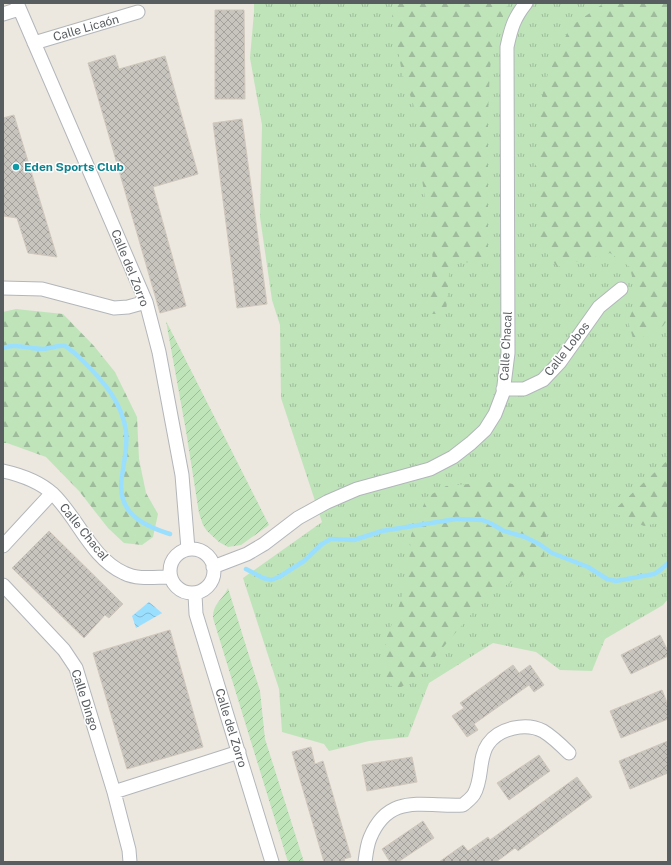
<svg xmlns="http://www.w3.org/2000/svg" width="671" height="865" viewBox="0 0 671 865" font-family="'Public Sans',sans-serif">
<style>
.grass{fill:url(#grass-tufts)}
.forest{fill:url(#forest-firs)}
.garden{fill:url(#garden-furrows)}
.water{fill:url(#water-waves)}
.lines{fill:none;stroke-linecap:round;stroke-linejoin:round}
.stream{stroke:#9bdfff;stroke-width:4.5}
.building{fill:url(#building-cross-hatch);stroke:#d0c8bd}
.minor-casing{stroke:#b2b6ba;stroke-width:15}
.minor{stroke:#fff;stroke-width:13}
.culture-dot{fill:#0f9aa8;stroke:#fff;stroke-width:1.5}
.labels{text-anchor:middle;stroke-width:3;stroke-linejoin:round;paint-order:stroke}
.street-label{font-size:12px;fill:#585d60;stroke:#fff}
.culture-label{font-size:12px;font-weight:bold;fill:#0d838f;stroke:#fff;text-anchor:start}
</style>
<defs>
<pattern id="grass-tufts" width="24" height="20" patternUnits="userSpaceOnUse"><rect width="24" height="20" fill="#bfe4ba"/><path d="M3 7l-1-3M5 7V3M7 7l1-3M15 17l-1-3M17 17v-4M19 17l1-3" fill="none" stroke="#9ebc9b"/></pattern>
<pattern id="forest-firs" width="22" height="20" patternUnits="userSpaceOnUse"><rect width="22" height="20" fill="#bfe4ba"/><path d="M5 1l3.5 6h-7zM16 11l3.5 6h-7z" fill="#9ebc9b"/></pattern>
<pattern id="garden-furrows" width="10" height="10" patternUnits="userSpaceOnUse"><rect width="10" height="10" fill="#bfe4ba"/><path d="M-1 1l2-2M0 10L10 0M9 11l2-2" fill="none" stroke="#9ebc9b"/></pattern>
<pattern id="water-waves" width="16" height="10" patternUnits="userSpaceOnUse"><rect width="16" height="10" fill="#9bdfff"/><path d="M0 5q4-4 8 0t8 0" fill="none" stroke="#81b8d2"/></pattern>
<pattern id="building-cross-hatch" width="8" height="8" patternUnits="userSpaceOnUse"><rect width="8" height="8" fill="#c8c4be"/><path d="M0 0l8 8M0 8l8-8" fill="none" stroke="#a5a29e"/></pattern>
</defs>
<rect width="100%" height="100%" fill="#ece7df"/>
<!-- grass -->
<path class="grass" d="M 254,3 L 668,3 L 668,599 L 663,605 L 605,639 L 592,671 L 560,670 L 536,652 L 493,643 L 429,683 L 408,737 L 369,741 L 329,751 L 324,744 L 282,732 L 279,689 L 243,578 L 322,522 L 281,398 L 280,325 L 272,300 L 260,217 L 262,125 L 250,58 L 254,12 Z"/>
<!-- forest -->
<path class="forest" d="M 396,3 L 508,3 L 495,39 L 490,68 L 488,114 L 488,251 L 476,263 L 450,261 L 446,314 L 428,314 L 433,267 L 431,232 L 421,174 L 418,117 L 402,73 L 392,15 Z
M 604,3 L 668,3 L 668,319 L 663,326 L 634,342 L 628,321 L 637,300 L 630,267 L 610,253 L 557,267 L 540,243 L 535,163 L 544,83 L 570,27 Z
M 16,309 L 63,314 L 94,346 L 115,372 L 137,417 L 139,459 L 146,493 L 158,514 L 153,537 L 142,545 L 124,543 L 108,528 L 79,491 L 46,457 L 7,443 L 3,443 L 3,312 Z
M 668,460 L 668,520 L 644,526 L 612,512 Z
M 502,481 L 536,491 L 550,506 L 543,563 L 486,597 L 417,678 L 396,690 L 382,678 L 387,636 L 398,609 L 408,576 L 411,535 L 427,497 L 446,486 Z"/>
<!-- garden -->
<path class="garden" d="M 166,321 L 269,525 L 241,545 L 228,547 L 219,542 L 207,531 L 203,525 L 199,513 L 186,431 Z
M 228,588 L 260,691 L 265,739 L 304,862 L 288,862 L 213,618 C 213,603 222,601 228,588 Z"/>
<!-- water -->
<path class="water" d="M 149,602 L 162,613 L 136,628 L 132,616 Z"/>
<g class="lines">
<!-- stream -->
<path class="stream" d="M 3,348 C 15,343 30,349 43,349 C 51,348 58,345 65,346 C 72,350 78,356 84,362 C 103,381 122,402 126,431 C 128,446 124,461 122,476 C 116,512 141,525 170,534
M 246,569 L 263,578 L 271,580 L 279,577 L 304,561 L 322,544 L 331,539 L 354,540 L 382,531 L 456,519 L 482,520 L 490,523 L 504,531 L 525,537 L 539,544 L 552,553 L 588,567 L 607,579 L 616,581 L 654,574 L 659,571 L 668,563"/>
</g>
<!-- building -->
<path class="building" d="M 215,10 L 244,10 L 245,99 L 215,99 Z
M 115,55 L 119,69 L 165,56 L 198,174 L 153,187 L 186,306 L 160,313 L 88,63 Z
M 14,115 L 57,257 L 28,253 L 17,218 L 3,216 L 3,118 Z
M 242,119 L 267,304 L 237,308 L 213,123 Z
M 49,531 L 123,604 L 109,618 L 105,615 L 84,638 L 12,568 Z
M 170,630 L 203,747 L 127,769 L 93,653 Z
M 660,635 L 668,651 L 668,656 L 631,674 L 621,655 Z
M 513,665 L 519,673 L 530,665 L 544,685 L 534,692 L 529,685 L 474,724 L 478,730 L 467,737 L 452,716 L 464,708 L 460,703 Z
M 662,690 L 668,705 L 668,719 L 621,738 L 610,711 Z
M 668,741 L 668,773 L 630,789 L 619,761 Z
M 311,747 L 315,764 L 323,761 L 351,857 L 344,859 L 345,862 L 324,862 L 292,752 Z
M 539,755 L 550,771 L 509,800 L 497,783 Z
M 412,757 L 417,782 L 367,791 L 362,765 Z
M 577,777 L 592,797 L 518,851 L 515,848 L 496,862 L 439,862 L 463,845 L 468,851 L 488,837 L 490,840 Z
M 423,821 L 434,838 L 398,862 L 390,862 L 382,849 Z"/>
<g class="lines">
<defs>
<path id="minor" d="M 17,3 L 146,302 L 159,352 L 182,475 L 188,549
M 3,14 L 19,9
M 34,43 L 138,12
M 3,288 L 42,289 L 114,308 L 128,307 L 146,302
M 503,389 L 524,389 L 543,380 L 560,362 L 599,307 L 621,289
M 3,471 C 21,475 39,481 53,494 C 78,518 91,558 124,573 C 138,580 155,577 170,577
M 3,546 L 52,493
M170 571a22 22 0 1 1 44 0a22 22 0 1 1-44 0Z
M 213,567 L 247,554 L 264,544 L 298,518 L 327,502 L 357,489 L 430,469 L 453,457 L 471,443 L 485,430 L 495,414 L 503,393 L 508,353 L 507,47 C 511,28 514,18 526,3
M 3,585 L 64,650 L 76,668 L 114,792 L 129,850 L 130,862
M 195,594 L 196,614 L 272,862
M 114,792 L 239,752
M 365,862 C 366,854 367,845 370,838 C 389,792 423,807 463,805 C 466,802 472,798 474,794 C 483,779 478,758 488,744 C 499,728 526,722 543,731 C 553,737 561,745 569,753"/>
</defs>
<!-- minor casing -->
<use href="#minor" class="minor-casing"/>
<!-- minor -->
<use href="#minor" class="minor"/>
</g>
<!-- markers -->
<circle class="culture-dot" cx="16" cy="167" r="4"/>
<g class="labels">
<!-- street labels -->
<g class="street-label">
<text transform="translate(86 28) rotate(-16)" y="4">Calle Licaón</text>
<text transform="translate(130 268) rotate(68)" y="4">Calle del Zorro</text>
<text transform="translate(506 346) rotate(-87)" y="4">Calle Chacal</text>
<text transform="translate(567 349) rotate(-52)" y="4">Calle Lobos</text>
<text transform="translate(84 532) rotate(51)" y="4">Calle Chacal</text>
<text transform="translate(85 700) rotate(72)" y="4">Calle Dingo</text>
<text transform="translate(231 728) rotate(73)" y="4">Calle del Zorro</text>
</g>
<!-- culture labels -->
<g class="culture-label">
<text x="24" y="171">Eden Sports Club</text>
</g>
</g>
<!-- border -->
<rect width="671" height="865" fill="none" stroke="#585d60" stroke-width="8"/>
</svg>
